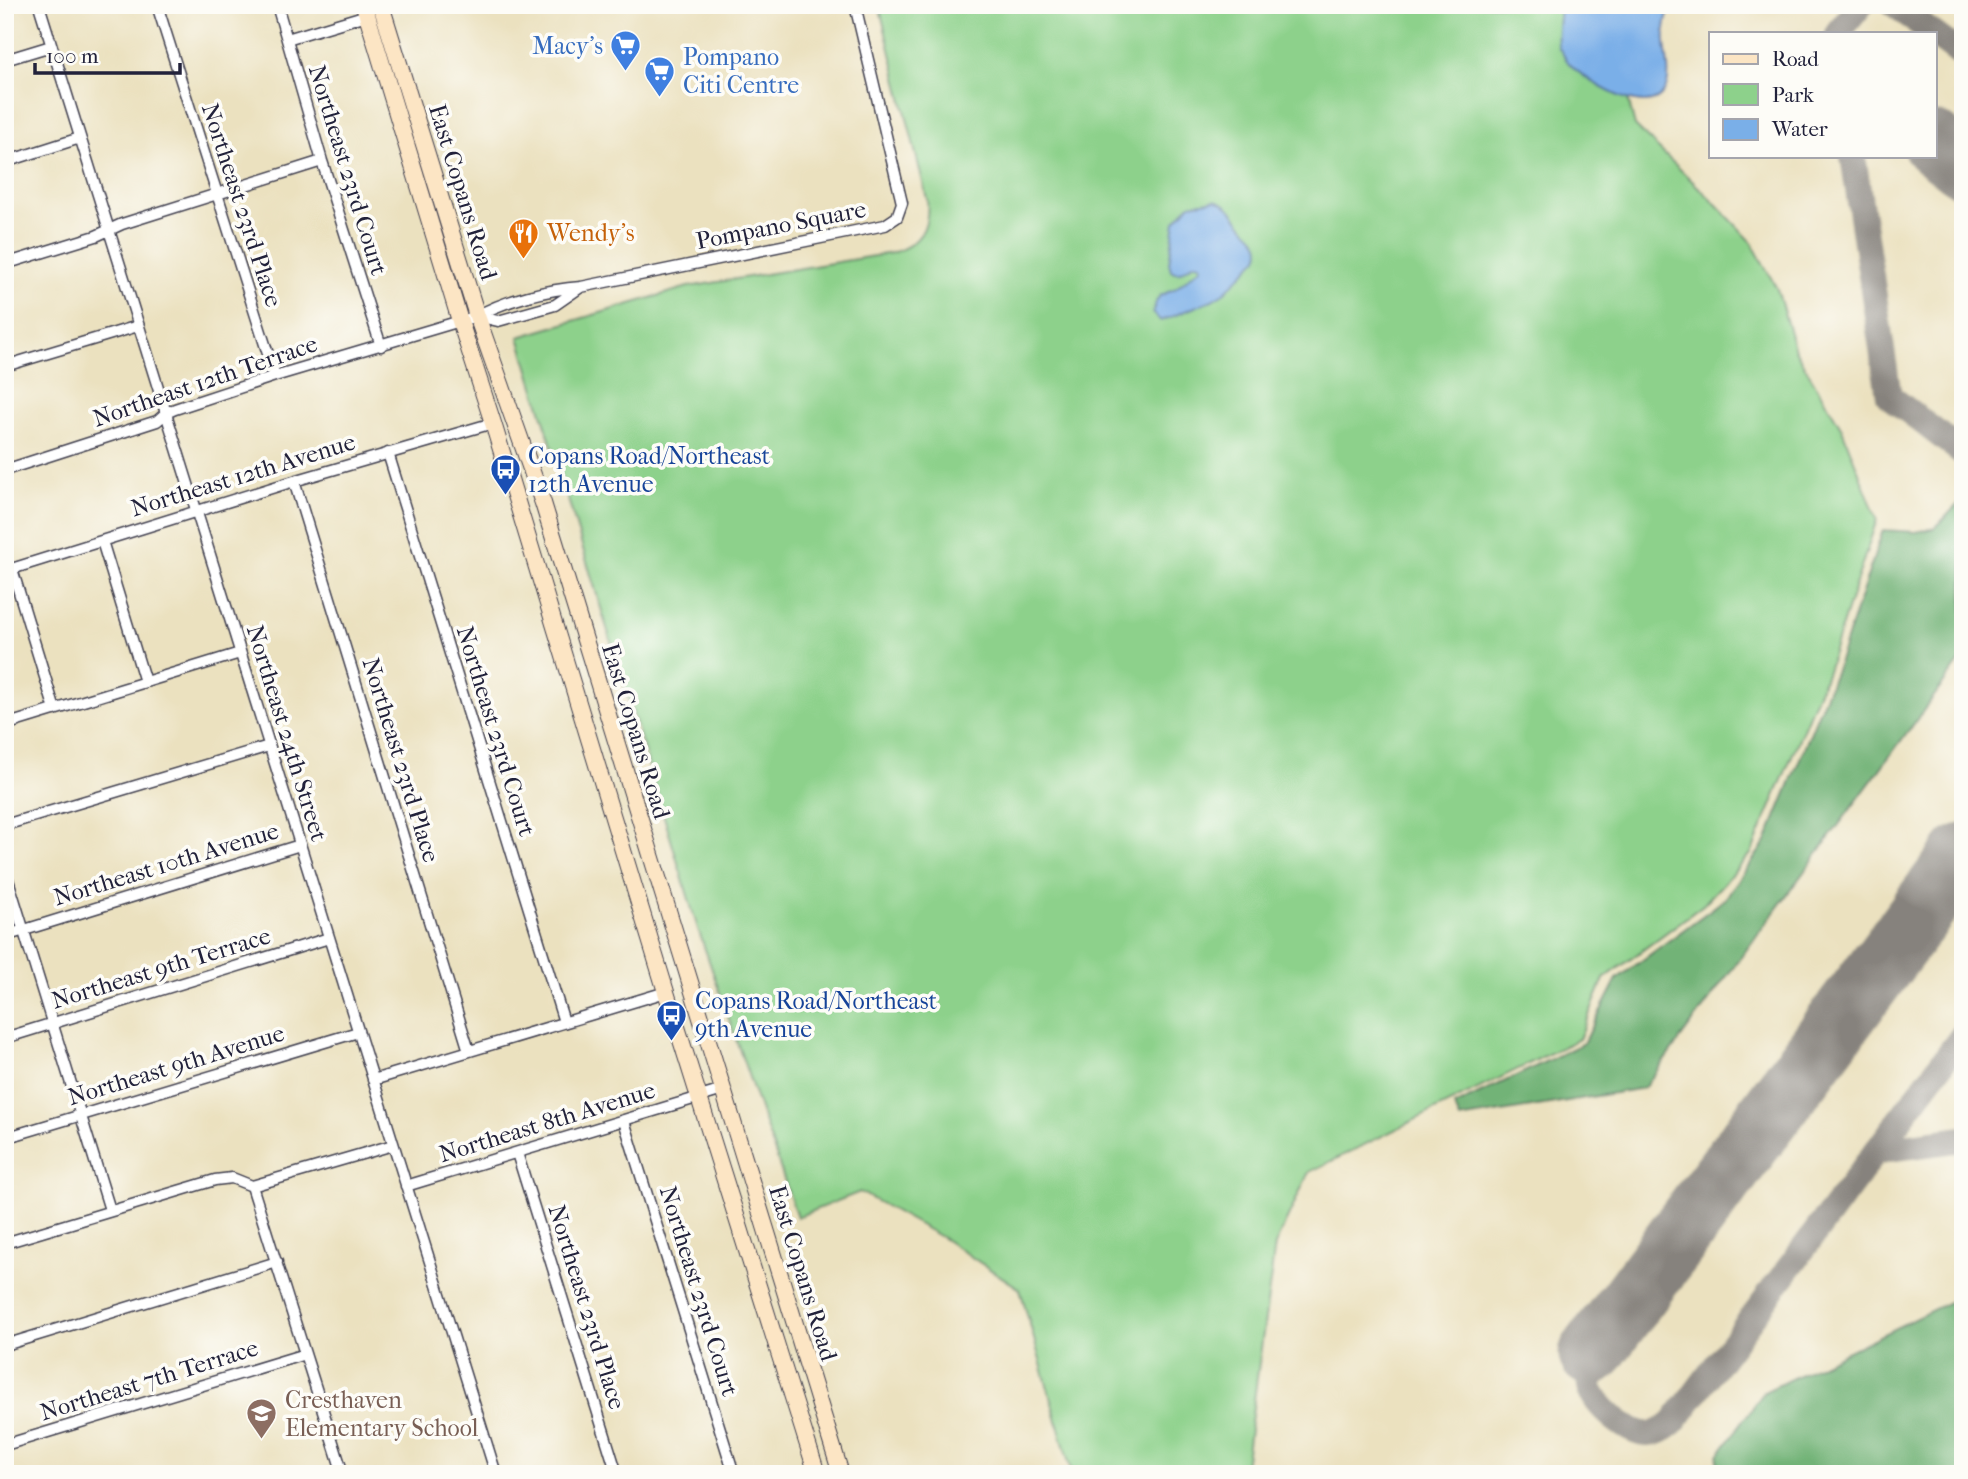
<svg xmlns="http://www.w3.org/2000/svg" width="1968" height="1479" viewBox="0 0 1968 1479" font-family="'IM FELL French Canon',serif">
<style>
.green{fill:#8dd18b;stroke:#587a63;stroke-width:2}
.forest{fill:#72b377;stroke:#4a6a59;stroke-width:2}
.water{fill:#7aafe8;stroke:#4e6892;stroke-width:2}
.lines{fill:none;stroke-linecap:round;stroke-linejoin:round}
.taxiway{stroke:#86827d;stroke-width:26}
.runway{stroke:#86827d;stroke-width:65}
.minor-casing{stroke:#403f4f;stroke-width:13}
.secondary-casing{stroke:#403f4f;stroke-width:18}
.minor{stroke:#fff;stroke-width:10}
.secondary{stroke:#fce5c4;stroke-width:16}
.labels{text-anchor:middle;stroke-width:7;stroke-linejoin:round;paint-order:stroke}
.shop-label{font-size:24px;fill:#366cbe;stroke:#fdfcf7;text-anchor:end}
.street-label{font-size:24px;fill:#22223b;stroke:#fdfcf7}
.food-label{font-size:24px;fill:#c56008;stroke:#fdfcf7;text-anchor:start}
.transit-label{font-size:24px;fill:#164399;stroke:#fdfcf7;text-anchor:start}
.education-label{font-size:24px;fill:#785e54;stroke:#fdfcf7;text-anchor:start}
</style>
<rect width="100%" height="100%" fill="#fdfcf7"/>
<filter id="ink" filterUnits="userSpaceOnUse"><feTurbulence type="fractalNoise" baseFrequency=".0143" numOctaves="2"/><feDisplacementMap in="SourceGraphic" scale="14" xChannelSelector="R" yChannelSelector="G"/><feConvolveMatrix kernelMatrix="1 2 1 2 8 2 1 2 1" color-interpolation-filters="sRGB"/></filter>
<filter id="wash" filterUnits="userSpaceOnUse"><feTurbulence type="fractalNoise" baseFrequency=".00686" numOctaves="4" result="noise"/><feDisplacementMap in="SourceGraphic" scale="28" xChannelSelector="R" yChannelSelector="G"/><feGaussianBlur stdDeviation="1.57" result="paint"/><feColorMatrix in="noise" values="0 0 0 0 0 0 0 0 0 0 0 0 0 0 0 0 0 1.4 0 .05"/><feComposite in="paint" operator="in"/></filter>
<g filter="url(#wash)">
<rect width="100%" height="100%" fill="#ebe1bf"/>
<!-- green -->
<path class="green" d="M 879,5 L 1671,5 C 1667,15 1664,26 1664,37 C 1665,67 1680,113 1628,99 L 1635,126 L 1715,203 L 1751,241 L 1777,289 L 1795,350 L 1842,429 L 1877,519 L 1826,674 L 1751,854 L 1703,905 L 1604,979 L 1579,1039 L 1309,1172 L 1275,1245 L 1244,1474 L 1072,1474 L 1020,1289 L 941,1237 L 860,1192 L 797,1217 L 697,926 L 519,337 L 688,287 L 892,253 C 920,244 930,228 927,199 Z"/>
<!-- forest -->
<path class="forest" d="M 1960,502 L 1963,504 L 1963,657 L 1644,1088 L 1460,1119 L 1454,1106 L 1584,1043 L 1617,979 L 1725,899 L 1766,842 L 1836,670 L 1883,530 L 1916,532 L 1935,528 Z
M 1963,1295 L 1963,1474 L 1716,1474 L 1718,1455 L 1764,1392 Z"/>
<!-- water -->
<path class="water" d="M 1560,5 L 1671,5 C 1666,17 1664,29 1665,42 C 1666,57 1672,76 1665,90 C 1649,123 1582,79 1568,62 C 1565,58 1562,52 1559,48 C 1555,40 1560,16 1560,5 Z
M 1215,200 C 1230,204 1233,214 1243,225 C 1247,231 1255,236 1258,242 C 1261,247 1260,253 1258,258 L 1225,292 L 1212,300 L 1161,321 L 1152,313 L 1157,300 L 1161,295 L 1175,289 L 1202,267 L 1201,264 L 1195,263 C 1187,267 1180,277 1171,270 L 1169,263 L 1175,221 L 1190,204 Z"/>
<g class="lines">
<!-- taxiway -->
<path class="taxiway" d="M 1895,5 L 1932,33
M 1838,33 L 1861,5
M 1935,35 L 1963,56
M 1853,156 L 1889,396 L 1963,453
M 1875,1153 L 1888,1149 L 1963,1139
M 1591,1354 C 1590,1365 1588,1376 1590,1387 C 1595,1406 1628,1434 1648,1434 C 1658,1434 1666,1429 1673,1423 L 1963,1035"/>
<!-- runway -->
<path class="runway" d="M 1935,144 L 1963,165
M 1591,1354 L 1963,856"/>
</g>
</g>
<g filter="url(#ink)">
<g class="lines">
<defs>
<path id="minor" d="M 39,5 L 496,1474
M 157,5 L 275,376
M 277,5 L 322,161 L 381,346
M 287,39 L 367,15
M 5,60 L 51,46
M 5,162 L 80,138
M 5,264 L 96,236 L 122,224 L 322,161
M 477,316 L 498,321 L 555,305 L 581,287
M 5,366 L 138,326
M 388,453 L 564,1022
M 5,470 L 157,421 L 166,413 L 175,409 L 275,376 L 477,316 C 506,300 548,289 581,287 L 885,225 L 897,217 L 902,203 L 855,5
M 294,481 L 469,1051
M 102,541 L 145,682
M 12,569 L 55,710
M 5,571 L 294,481 L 493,423
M 5,725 L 240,653
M 5,825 L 269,746
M 5,870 L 110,1210
M 5,936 L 300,845
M 5,1038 L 329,938
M 373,1080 L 666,992
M 624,1121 L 734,1474
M 5,1138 L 358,1032
M 517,1153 L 617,1474
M 252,1186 L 343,1474
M 406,1186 L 723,1090
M 5,1243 L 215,1180 L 232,1178 L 252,1186 L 393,1145
M 5,1345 L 277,1262
M 5,1445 L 305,1354"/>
<path id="secondary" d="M 364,5 L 460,321 L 493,423 L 666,992 L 817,1474
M 381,5 L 477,316 L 543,503 L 841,1474"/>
</defs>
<!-- minor casing -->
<use href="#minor" class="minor-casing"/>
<!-- secondary casing -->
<use href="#secondary" class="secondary-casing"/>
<!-- minor -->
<use href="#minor" class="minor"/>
<!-- secondary -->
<use href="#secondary" class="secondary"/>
</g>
</g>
<!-- icons -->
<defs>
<symbol id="supermarket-pin" viewBox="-11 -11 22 30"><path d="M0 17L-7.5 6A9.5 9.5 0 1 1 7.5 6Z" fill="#3f7fe0" stroke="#fdfcf7"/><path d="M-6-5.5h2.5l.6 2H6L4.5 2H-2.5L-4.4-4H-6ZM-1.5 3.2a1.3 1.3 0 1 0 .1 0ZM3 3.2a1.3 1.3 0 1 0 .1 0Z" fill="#fff"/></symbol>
<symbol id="restaurant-pin" viewBox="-11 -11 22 30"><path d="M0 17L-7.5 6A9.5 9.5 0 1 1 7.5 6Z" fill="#e8710a" stroke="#fdfcf7"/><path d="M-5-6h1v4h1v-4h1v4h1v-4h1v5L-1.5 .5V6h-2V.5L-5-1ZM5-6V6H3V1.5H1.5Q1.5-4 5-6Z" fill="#fff"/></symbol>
<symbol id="bus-pin" viewBox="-11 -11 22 30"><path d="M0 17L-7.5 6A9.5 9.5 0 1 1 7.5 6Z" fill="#1a4fb4" stroke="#fdfcf7"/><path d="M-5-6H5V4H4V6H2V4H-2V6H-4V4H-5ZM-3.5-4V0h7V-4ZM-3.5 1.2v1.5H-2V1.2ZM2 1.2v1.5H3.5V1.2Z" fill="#fff"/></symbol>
<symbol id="school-pin" viewBox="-11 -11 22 30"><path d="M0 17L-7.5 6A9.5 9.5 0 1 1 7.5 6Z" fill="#8d6e63" stroke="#fdfcf7"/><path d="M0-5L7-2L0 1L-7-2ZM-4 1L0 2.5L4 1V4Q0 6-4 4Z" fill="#fff"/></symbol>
</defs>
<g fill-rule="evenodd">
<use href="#supermarket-pin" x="608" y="28" width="35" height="47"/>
<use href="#supermarket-pin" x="642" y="54" width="35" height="47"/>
<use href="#restaurant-pin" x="506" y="216" width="35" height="47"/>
<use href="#bus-pin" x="488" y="452" width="35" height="47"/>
<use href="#bus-pin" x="654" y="998" width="35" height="47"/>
<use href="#school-pin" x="244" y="1396" width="35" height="47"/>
</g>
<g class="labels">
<!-- shop labels -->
<g class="shop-label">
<text x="603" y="54">Macy's</text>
<text x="683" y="65" text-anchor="start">Pompano<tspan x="683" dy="28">Citi Centre</tspan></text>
</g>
<!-- street labels -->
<g class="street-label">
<text transform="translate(348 170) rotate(73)" y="8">Northeast 23rd Court</text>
<text transform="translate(463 192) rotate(73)" y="8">East Copans Road</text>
<text transform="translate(242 205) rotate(72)" y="8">Northeast 23rd Place</text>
<text transform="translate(781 225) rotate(-11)" y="8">Pompano Square</text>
<text transform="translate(205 381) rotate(-19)" y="8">Northeast 12th Terrace</text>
<text transform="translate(243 475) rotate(-17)" y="8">Northeast 12th Avenue</text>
<text transform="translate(496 731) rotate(73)" y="8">Northeast 23rd Court</text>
<text transform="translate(636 731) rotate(73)" y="8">East Copans Road</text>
<text transform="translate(287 733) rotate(73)" y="8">Northeast 24th Street</text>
<text transform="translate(401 760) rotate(73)" y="8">Northeast 23rd Place</text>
<text transform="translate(166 864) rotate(-17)" y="8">Northeast 10th Avenue</text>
<text transform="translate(161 968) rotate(-17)" y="8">Northeast 9th Terrace</text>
<text transform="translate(176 1065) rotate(-17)" y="8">Northeast 9th Avenue</text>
<text transform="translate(547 1122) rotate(-17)" y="8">Northeast 8th Avenue</text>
<text transform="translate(803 1273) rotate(73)" y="8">East Copans Road</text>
<text transform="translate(699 1291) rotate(73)" y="8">Northeast 23rd Court</text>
<text transform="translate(587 1307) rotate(73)" y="8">Northeast 23rd Place</text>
<text transform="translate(149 1380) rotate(-17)" y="8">Northeast 7th Terrace</text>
</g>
<!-- food labels -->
<g class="food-label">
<text x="547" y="241">Wendy's</text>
</g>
<!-- transit labels -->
<g class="transit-label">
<text x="528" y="464">Copans Road/Northeast<tspan x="528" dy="28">12th Avenue</tspan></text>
<text x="695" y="1009">Copans Road/Northeast<tspan x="695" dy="28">9th Avenue</tspan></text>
</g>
<!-- education labels -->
<g class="education-label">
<text x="285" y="1408">Cresthaven<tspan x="285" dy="28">Elementary School</tspan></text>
</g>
</g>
<!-- margin -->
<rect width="1968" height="1479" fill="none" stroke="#fdfcf7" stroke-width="28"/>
<!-- legend -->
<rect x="1709" y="32" width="228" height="126" fill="#fdfcf7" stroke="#a5a5ac" stroke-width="2"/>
<rect x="1723" y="54" width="35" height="10" fill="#fce5c4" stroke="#a5a5ac" stroke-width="2"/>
<text x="1772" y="66" font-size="21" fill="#22223b">Road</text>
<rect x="1723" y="84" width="35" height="21" fill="#8dd18b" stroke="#a5a5ac" stroke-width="2"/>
<text x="1772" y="102" font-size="21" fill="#22223b">Park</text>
<rect x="1723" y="119" width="35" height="21" fill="#7aafe8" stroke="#a5a5ac" stroke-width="2"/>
<text x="1772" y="136" font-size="21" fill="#22223b">Water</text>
<!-- scale -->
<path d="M35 63v10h145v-10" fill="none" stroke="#22223b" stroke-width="3.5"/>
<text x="46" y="63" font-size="21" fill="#22223b" stroke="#fdfcf7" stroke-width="5" paint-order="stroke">100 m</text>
</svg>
